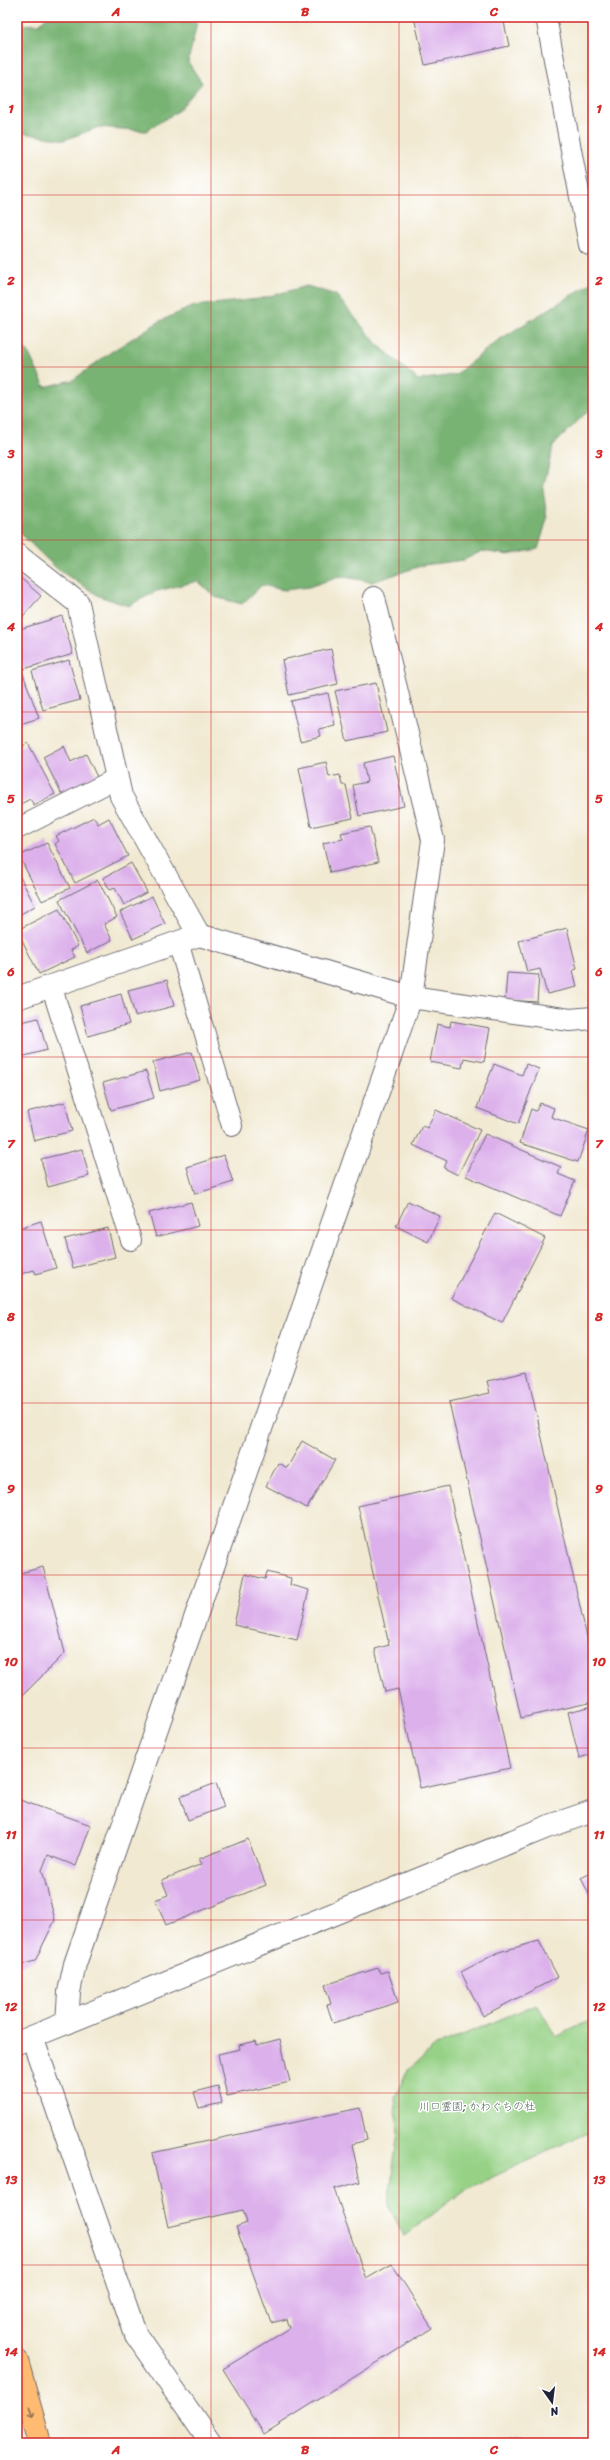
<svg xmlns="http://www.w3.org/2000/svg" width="610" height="2460" viewBox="0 0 610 2460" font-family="Sriracha,'Klee One',sans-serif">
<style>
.green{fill:#96d186;stroke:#5c7a60}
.forest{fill:#78b373;stroke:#4d6a57}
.building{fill:#dcb0eb}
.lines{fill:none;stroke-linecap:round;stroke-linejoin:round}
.service-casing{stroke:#6a6870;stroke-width:22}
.minor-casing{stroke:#6a6870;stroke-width:24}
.tertiary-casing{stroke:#6a6870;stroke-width:24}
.trunk-casing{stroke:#6a6870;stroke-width:24}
.service{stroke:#fff;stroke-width:20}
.minor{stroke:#fff;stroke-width:22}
.tertiary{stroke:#fff;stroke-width:22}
.trunk{stroke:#febb71;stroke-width:22}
.oneway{stroke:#906e56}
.grid{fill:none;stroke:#d62828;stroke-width:1;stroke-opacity:0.55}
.labels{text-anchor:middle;stroke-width:3;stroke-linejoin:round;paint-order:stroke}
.park-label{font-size:11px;fill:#4b5f55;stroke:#fff}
.neatline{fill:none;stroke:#d62828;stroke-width:1.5}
.grid-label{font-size:13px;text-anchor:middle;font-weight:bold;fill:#d62828}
</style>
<rect width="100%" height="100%" fill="#fff"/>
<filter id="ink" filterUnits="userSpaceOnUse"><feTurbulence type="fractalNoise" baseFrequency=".025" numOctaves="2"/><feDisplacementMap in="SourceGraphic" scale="8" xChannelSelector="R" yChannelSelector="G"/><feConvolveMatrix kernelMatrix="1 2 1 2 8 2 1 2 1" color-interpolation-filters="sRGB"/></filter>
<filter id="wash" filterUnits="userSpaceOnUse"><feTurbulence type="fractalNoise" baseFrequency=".012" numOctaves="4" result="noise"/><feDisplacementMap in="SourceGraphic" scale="16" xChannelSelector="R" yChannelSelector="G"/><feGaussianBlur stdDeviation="0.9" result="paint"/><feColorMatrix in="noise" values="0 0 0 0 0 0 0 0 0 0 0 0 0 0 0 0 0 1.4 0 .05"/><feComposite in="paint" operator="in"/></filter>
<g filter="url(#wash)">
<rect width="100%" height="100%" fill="#f1e9d2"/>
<!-- green -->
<path class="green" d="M 537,2004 L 556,2037 L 593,2019 L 593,2130 L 465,2190 L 404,2236 L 388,2205 L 398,2131 L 395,2097 L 407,2071 L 436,2046 Z"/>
<!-- forest -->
<path class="forest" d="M 46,17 L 189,17 L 197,23 L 188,62 L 202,83 L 178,111 L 146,131 L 99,127 L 64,140 L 17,132 L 17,25 L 39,24 Z
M 593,282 L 593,406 L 553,446 L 543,489 L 547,519 L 538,549 L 508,555 L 482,551 L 464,560 L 424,565 L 372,582 L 340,576 L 309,587 L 284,590 L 262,585 L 242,604 L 215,597 L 198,581 L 157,591 L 128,606 L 99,596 L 57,569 L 17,530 L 17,340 L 28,352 L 45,387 L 73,380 L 111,352 L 160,321 L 194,306 L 259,299 L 307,286 L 336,295 L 376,343 L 418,380 L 455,375 L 497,341 Z"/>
<g id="blocks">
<!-- building -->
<path class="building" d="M 414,17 L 503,17 L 509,46 L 425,65 Z
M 17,575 L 41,596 L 17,623 Z
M 62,616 L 73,654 L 24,669 L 17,646 L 17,630 Z
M 331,649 L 338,684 L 289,695 L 282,660 Z
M 69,660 L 80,700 L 43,710 L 32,671 Z
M 23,674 L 39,718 L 17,725 L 17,679 Z
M 376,683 L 387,732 L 347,741 L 335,691 Z
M 328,693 L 335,725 L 319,729 L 321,736 L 300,741 L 291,701 Z
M 28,743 L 55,794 L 34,805 L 30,799 L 19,805 L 17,802 L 17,749 Z
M 64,746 L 71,762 L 86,754 L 98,779 L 63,797 L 43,757 Z
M 393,756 L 404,806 L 359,816 L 353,785 L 367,782 L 363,763 Z
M 326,762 L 329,777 L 340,775 L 342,785 L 346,785 L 353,818 L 311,827 L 299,768 Z
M 94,817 L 98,824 L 109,818 L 128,856 L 75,883 L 55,844 L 59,841 L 56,836 Z
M 370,827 L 378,862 L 330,873 L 323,843 L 343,839 L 341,833 Z
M 47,843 L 70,888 L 42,901 L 19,856 Z
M 131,863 L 147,892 L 124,905 L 115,888 L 110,890 L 103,878 Z
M 17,871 L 35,906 L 17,916 Z
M 98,880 L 117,917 L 104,924 L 112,940 L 87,953 L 59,900 Z
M 152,896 L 165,924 L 133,939 L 120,912 Z
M 59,909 L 78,946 L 71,950 L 75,957 L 39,974 L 17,930 Z
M 567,928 L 577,969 L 573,970 L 577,987 L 547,994 L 540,969 L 527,972 L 519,941 Z
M 507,973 L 539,975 L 537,1002 L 505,1000 Z
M 167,980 L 174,1006 L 135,1016 L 128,990 Z
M 121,994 L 129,1024 L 88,1036 L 80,1006 Z
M 38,1018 L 47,1050 L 17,1058 L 17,1023 Z
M 451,1021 L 490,1028 L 484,1062 L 464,1058 L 462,1068 L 430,1062 L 437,1024 L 450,1027 Z
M 192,1052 L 200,1080 L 160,1091 L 153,1062 Z
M 494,1064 L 522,1075 L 526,1064 L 539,1069 L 518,1124 L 477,1108 Z
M 146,1071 L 154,1098 L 111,1110 L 103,1083 Z
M 65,1102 L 72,1131 L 34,1141 L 27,1112 Z
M 540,1103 L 554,1108 L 551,1117 L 589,1130 L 578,1162 L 520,1143 L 531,1109 L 536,1111 Z
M 436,1110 L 480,1130 L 458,1175 L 444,1168 L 447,1161 L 413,1145 L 422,1126 L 427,1128 Z
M 485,1134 L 561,1167 L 558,1174 L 575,1181 L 560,1216 L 466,1176 Z
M 82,1149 L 89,1176 L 48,1187 L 41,1159 Z
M 224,1155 L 233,1182 L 195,1194 L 187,1167 Z
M 408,1201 L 440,1216 L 428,1242 L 396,1226 Z
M 191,1202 L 198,1226 L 156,1237 L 149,1213 Z
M 495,1213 L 545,1238 L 502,1323 L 451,1298 Z
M 41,1221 L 56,1268 L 36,1274 L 34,1270 L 17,1275 L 17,1223 L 19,1228 Z
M 108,1228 L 115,1257 L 73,1268 L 65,1239 Z
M 527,1372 L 593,1664 L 593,1702 L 521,1718 L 449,1402 L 490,1393 L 487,1381 Z
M 302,1441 L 335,1460 L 307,1508 L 266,1486 L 278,1463 L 287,1468 Z
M 448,1486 L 510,1768 L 420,1788 L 398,1689 L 385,1692 L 375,1649 L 389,1645 L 358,1506 Z
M 43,1567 L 65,1653 L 19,1699 L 17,1691 L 17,1574 Z
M 267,1572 L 291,1578 L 290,1585 L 309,1590 L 297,1640 L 234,1625 L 245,1574 L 265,1579 Z
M 593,1706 L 593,1754 L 579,1758 L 568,1712 Z
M 17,1762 L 22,1768 L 17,1772 Z
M 216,1783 L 224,1807 L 188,1820 L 180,1797 Z
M 17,1799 L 91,1825 L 76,1866 L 48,1855 L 42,1870 L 55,1920 L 35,1961 L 17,1966 Z
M 248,1839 L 266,1885 L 166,1925 L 155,1900 L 168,1895 L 162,1880 L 202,1864 L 199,1859 Z
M 593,1872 L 593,1902 L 581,1878 Z
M 539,1941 L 558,1977 L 483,2016 L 461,1972 L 499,1952 Z
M 378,1968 L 380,1973 L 388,1971 L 398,2002 L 333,2023 L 327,2005 L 331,2004 L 325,1985 Z
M 280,2039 L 290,2082 L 227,2096 L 218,2054 L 240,2049 L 239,2045 L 256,2041 L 257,2045 Z
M 218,2086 L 222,2103 L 199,2108 L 194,2092 Z
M 360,2108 L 367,2140 L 352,2144 L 360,2182 L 334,2189 L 366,2279 L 392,2264 L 432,2328 L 264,2434 L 223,2369 L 290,2328 L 287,2319 L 271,2323 L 236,2227 L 247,2223 L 243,2210 L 168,2227 L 152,2153 Z
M 522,2438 L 524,2443 L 501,2443 L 501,2442 Z"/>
</g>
</g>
<g filter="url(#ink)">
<use href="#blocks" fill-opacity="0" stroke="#6a6870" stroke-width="1"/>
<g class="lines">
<defs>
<path id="service" d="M 546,17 L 589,245
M 17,829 L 117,778
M 178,942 L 232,1126
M 51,985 L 131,1240"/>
<path id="minor" d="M 17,555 L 78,603 L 121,796 L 199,935 L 411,997 L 570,1020 L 593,1018
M 17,998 L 199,935
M 67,2023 L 69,1992 L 75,1964 L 411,997 L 433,840 L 374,598
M 32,2037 L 136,2335 L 211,2443"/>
<path id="tertiary" d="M 17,2043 L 547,1827 L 593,1811"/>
<path id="trunk" d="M 17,2361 L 40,2443"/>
</defs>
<!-- service casing -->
<use href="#service" class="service-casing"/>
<!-- minor casing -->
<use href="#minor" class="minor-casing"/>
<!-- tertiary casing -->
<use href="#tertiary" class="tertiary-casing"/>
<!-- trunk casing -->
<use href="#trunk" class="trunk-casing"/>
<!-- service -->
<use href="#service" class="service"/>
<!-- minor -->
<use href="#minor" class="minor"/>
<!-- tertiary -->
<use href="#tertiary" class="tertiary"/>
<!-- trunk -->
<use href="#trunk" class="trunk"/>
</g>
<!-- one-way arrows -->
<defs><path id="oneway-shaft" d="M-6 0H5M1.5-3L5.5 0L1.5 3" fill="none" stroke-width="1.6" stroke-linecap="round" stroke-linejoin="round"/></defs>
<use class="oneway" href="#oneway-shaft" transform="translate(31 2412) rotate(74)"/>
</g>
<!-- grid -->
<path class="grid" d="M 211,17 L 211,2443M 399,17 L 399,2443M 17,195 L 593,195M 17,367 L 593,367M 17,540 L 593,540M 17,712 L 593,712M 17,885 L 593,885M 17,1057 L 593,1057M 17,1230 L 593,1230M 17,1403 L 593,1403M 17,1575 L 593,1575M 17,1748 L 593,1748M 17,1920 L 593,1920M 17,2093 L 593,2093M 17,2265 L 593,2265"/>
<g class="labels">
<!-- park labels -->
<g class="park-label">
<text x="477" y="2110">川口霊園; かわぐちの杜</text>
</g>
</g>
<!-- margin -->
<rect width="610" height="2460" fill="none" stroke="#fff" stroke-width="44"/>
<!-- north arrow -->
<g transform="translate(552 2402) rotate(166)" stroke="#ffffff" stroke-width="3" paint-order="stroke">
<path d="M0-3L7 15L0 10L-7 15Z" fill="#22223b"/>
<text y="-6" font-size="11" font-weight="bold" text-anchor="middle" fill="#22223b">N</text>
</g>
<rect x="22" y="22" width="566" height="2416" class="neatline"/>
<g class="grid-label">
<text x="116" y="16">A</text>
<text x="305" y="16">B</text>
<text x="494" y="16">C</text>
<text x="11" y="113">1</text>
<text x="599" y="113">1</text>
<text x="11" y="285">2</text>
<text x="599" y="285">2</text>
<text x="11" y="458">3</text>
<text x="599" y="458">3</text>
<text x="11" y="631">4</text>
<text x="599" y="631">4</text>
<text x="11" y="803">5</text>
<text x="599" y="803">5</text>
<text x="11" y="976">6</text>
<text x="599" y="976">6</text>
<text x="11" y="1148">7</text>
<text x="599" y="1148">7</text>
<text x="11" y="1321">8</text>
<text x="599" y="1321">8</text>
<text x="11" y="1493">9</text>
<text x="599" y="1493">9</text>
<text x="11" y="1666">10</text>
<text x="599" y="1666">10</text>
<text x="11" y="1839">11</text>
<text x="599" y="1839">11</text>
<text x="11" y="2011">12</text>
<text x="599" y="2011">12</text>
<text x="11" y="2184">13</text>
<text x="599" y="2184">13</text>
<text x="11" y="2356">14</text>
<text x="599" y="2356">14</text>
<text x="116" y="2454">A</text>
<text x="305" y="2454">B</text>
<text x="494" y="2454">C</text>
</g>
</svg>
